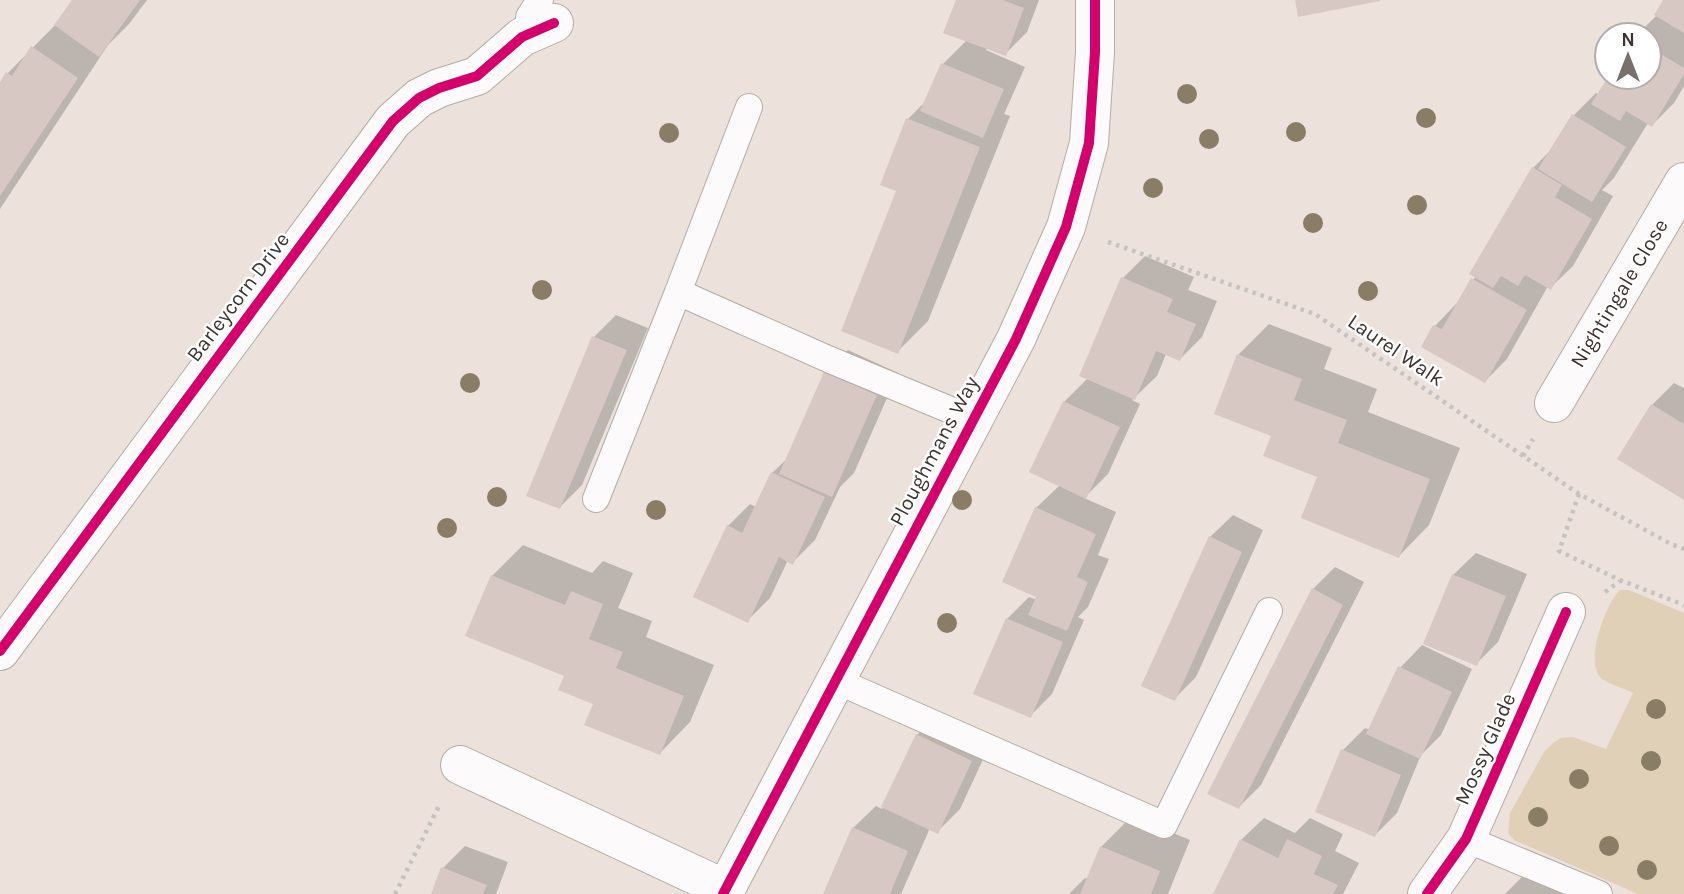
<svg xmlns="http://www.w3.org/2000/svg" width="1684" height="894" viewBox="0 0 1684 894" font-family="Karla,sans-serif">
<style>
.green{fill:#dfd0b7}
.shadow{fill:#0003}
.building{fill:#d7c8c4}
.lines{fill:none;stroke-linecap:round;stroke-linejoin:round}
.lane-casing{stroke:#b4aca7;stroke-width:28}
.street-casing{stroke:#b4aca7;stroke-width:40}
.path{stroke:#c6c2bf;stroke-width:4.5;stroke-dasharray:3.5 5;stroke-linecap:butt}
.lane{stroke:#fcfafa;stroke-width:26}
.street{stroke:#fcfafa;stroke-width:38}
.cycleway-casing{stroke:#fff;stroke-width:15}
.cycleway{stroke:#d6006c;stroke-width:10}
.tree{fill:#8a7d66}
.labels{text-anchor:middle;stroke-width:5;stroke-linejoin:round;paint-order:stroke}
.street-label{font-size:21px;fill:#3c332f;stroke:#fff}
</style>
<rect width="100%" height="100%" fill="#ece1db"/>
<!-- green -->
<path class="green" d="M 1620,590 L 1629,590 L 1684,613 L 1684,894 L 1638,894 L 1514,840 L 1508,833 L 1510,813 L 1544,752 L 1553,743 L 1561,738 L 1573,737 L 1606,749 L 1633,693 C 1624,688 1611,685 1602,679 C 1583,664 1606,603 1620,590 Z"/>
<!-- shadow -->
<path class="shadow" d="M 75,0 L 147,0 L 129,24 L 108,45 L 0,209 L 0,85 L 8,73 L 61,19 Z
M 957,0 L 1039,0 L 1027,32 L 1005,54 L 987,48 L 986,50 L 1025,67 L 1004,114 L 1010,116 L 928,321 L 897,352 L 898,190 L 908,119 L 927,100 L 943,64 L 967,40 Z
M 1665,0 L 1684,0 L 1684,86 L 1674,103 L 1652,125 L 1648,123 L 1614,178 L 1602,190 L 1613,196 L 1573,266 L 1550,288 L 1548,286 L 1507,359 L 1485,381 L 1423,346 L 1435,326 L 1457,303 L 1476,276 L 1533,168 L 1555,146 L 1574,115 L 1596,93 L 1599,95 L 1610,77 L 1649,77 L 1649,35 L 1637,35 L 1657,15 Z
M 1145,256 L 1194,277 L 1188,290 L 1217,301 L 1202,337 L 1180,359 L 1166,354 L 1157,376 L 1132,400 L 1140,404 L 1108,474 L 1084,498 L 1116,512 L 1098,555 L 1109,559 L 1088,607 L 1078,617 L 1084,620 L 1052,694 L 1030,716 L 1007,619 L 1029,597 L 1037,600 L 1036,508 L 1060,485 L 1064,402 L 1088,378 L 1123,278 Z
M 616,315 L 648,328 L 582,485 L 560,507 L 594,337 Z
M 1269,324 L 1332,348 L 1324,369 L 1377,389 L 1368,412 L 1460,448 L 1429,525 L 1399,556 L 1320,476 L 1273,435 L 1238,355 Z
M 848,350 L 898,373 L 854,473 L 840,487 L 815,540 L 793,562 L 788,560 L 770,598 L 748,620 L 728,526 L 750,504 L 756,507 L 772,473 L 788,458 L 825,373 Z
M 1674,383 L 1684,388 L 1684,498 L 1652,405 Z
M 1233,515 L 1263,530 L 1196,677 L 1174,699 L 1210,537 Z
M 523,545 L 592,573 L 603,561 L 633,573 L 618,608 L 652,621 L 646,637 L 714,665 L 690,722 L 660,753 L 595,703 L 566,675 L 492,576 Z
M 1476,553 L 1527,574 L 1498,642 L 1476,664 L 1453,575 Z
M 1335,567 L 1364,582 L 1261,785 L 1239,807 L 1313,589 Z
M 1422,645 L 1472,669 L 1441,735 L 1421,755 L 1397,813 L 1375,835 L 1343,750 L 1365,728 L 1370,730 L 1400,668 Z
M 939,713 L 993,738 L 960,809 L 938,831 L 930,828 L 901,894 L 825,894 L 853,828 L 876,806 L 882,809 L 917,735 Z
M 1132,816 L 1190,840 L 1168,894 L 1069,894 L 1085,878 L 1088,879 L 1101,847 Z
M 1264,818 L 1295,833 L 1310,818 L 1343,834 L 1335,851 L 1359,863 L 1343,894 L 1217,894 L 1241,840 Z
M 465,846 L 508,862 L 496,894 L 433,894 L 443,868 Z
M 1527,872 L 1581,894 L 1505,894 Z"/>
<!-- building -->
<path class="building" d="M 72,0 L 140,0 L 99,57 L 54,25 Z
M 956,0 L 1003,0 L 1024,8 L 1006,56 L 943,33 Z
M 1295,0 L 1380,0 L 1380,1 L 1298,17 Z
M 1663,0 L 1684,0 L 1684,33 L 1654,15 Z
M 31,46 L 78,78 L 0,196 L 0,82 L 6,72 L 12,76 Z
M 1649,47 L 1684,68 L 1684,74 L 1652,127 L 1626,111 L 1620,121 L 1591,104 L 1608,77 L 1649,77 Z
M 941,63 L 1004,89 L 983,138 L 920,111 Z
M 1572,114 L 1626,147 L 1592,202 L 1538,169 Z
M 906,118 L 980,147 L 898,354 L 841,331 L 896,191 L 880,185 Z
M 1532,167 L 1562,185 L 1555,197 L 1592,219 L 1551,290 L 1525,275 L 1518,286 L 1501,276 L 1493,288 L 1469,274 Z
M 1121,277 L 1173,299 L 1167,312 L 1196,324 L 1180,361 L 1156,351 L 1135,400 L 1079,376 Z
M 1471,278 L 1527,310 L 1485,383 L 1421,347 L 1433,325 L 1442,329 Z
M 592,336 L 627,350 L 560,509 L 526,496 Z
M 1237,354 L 1302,379 L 1294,400 L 1347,420 L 1338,443 L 1430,479 L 1399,558 L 1301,518 L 1317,477 L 1263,456 L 1271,436 L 1214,414 Z
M 824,372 L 877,395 L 832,497 L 779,474 Z
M 1063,401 L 1120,427 L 1086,499 L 1029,472 Z
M 1651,404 L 1684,424 L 1684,500 L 1617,459 Z
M 771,472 L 825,497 L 793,565 L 779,557 L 748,623 L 693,597 L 727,525 L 742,533 Z
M 1035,507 L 1096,534 L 1077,577 L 1088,582 L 1067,631 L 1028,615 L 1036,597 L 1002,582 Z
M 1209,536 L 1242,552 L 1175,701 L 1141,686 Z
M 1452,574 L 1506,596 L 1477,666 L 1423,644 Z
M 491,575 L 565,605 L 571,591 L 603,604 L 589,639 L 623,652 L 616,668 L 684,696 L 660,755 L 584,725 L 593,704 L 558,690 L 564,676 L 465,636 Z
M 1312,588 L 1343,605 L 1239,809 L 1207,794 Z
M 1006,618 L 1063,642 L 1031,718 L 973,694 Z
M 1398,666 L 1452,692 L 1420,759 L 1366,734 Z
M 916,734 L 972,761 L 938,834 L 881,807 Z
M 1341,749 L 1401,775 L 1375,837 L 1315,812 Z
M 852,827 L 908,851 L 890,894 L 823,894 Z
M 1240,839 L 1278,858 L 1287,839 L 1322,856 L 1314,874 L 1338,885 L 1333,894 L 1213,894 Z
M 1100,846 L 1160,871 L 1151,894 L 1080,894 Z
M 441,867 L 487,885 L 483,894 L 431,894 Z"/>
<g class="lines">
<defs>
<path id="lane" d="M 530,32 L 529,17 L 540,0
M 749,107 L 678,292 L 828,359 L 972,419
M 596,499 L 678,292
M 837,681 L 1164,825 L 1269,611
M 1466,839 L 1599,894"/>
<path id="street" d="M 1554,403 L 1684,182
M 0,651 L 393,121 L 419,98 L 439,88 L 477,76 L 522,37 L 554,23
M 460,765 L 725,889
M 723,894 L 1016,339 L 1066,227 L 1089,143 L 1095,52 L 1095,0
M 1427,894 L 1466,839 L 1566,612"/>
</defs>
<!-- lane casing -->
<use href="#lane" class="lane-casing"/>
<!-- street casing -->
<use href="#street" class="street-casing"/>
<!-- path -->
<path class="path" d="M 1108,242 L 1315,314 L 1579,494 L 1671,544 L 1684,549
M 1523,456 L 1533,439
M 1579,494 L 1559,551 L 1620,580 L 1684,605
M 1605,592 L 1620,581
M 395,894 L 440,804"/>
<!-- lane -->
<use href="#lane" class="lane"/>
<!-- street -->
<use href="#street" class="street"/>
<defs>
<path id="cycleway" d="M 0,651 L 393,121 L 419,98 L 439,88 L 477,76 L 522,37 L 554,23
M 723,894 L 1016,339 L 1066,227 L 1089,143 L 1095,52 L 1095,0
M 1427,894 L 1466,839 L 1566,612"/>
</defs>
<!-- cycleway casing -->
<use href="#cycleway" class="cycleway-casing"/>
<!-- cycleway -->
<use href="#cycleway" class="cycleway"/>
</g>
<!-- trees -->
<g class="tree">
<circle cx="1187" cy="94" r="10"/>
<circle cx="1426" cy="118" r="10"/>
<circle cx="1296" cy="132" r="10"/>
<circle cx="669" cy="133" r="10"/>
<circle cx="1209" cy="139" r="10"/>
<circle cx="1153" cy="188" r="10"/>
<circle cx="1417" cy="205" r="10"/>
<circle cx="1313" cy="223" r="10"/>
<circle cx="542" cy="290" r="10"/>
<circle cx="1368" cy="291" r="10"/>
<circle cx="470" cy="383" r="10"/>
<circle cx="497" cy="497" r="10"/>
<circle cx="962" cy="500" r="10"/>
<circle cx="656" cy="510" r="10"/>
<circle cx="447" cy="528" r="10"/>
<circle cx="947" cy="623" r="10"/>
<circle cx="1656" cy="709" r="10"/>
<circle cx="1651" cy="761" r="10"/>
<circle cx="1579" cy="779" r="10"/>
<circle cx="1538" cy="817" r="10"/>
<circle cx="1609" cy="846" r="10"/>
<circle cx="1647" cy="870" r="10"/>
</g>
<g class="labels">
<!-- street labels -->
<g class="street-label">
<text transform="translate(1619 293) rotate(-59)" y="7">Nightingale Close</text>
<text transform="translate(238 297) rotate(-53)" y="7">Barleycorn Drive</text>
<text transform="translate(1396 350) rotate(34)" y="7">Laurel Walk</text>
<text transform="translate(934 451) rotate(-62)" y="7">Ploughmans Way</text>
<text transform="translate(1485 749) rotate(-66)" y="7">Mossy Glade</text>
</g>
</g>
<!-- north arrow -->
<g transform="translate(1628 56)"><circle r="33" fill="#ffffff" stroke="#b1adac" stroke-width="2"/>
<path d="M0-5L12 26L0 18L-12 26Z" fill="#7a706b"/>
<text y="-10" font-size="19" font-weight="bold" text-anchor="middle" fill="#3c332f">N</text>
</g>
</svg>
